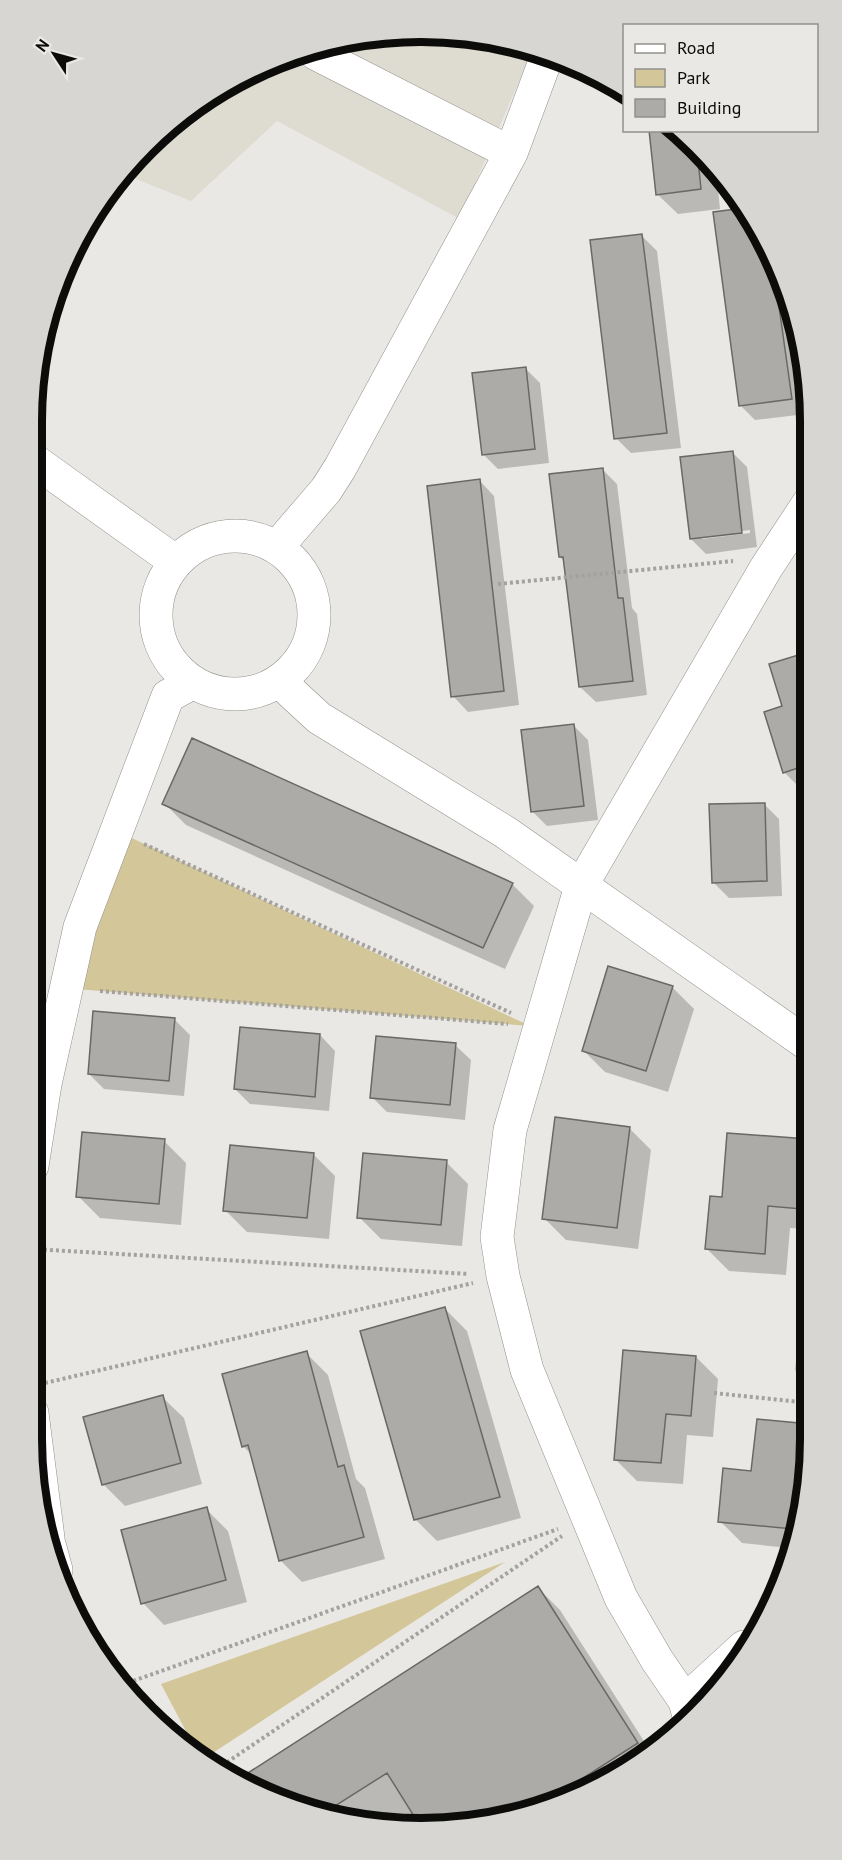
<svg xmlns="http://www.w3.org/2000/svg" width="842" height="1860" viewBox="0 0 842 1860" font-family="'PT Sans',sans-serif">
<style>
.built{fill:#dedbd0}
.green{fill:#d3c699}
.shadow{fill:#0003;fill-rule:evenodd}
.building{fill:#adaba7;stroke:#696864;stroke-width:1.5}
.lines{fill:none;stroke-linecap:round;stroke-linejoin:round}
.minor-casing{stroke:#93918d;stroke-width:34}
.path{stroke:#a4a29f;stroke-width:4;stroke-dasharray:3 3;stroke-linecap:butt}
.minor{stroke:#fff;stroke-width:33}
.rim{fill:none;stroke:#0c0c0b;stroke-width:8}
</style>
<rect width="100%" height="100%" fill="#eae8e4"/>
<!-- built -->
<path class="built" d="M 421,32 L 531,53 L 460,219 L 277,121 L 191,201 L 126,175 L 145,146 L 272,61 Z"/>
<!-- green -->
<path class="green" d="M 117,831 L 530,1026 L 76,989 Z
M 505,1562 L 205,1758 L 197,1752 L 161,1684 Z"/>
<!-- shadow -->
<path class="shadow" d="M 677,130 L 716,170 L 720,209 L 678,214 L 657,194 Z
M 745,209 L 781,272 L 794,320 L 806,414 L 755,420 L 740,405 Z
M 642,236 L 657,251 L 681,448 L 631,453 L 616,438 Z
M 525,368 L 540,383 L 549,463 L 498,469 L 483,454 Z
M 732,452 L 747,467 L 757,547 L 706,554 L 691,539 ZM 750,530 L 750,533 L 702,539 L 702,536 Z
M 602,469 L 617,484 L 632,608 L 637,614 L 647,695 L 596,702 L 580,687 L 565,562 L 560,557 Z
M 479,480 L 494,496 L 519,705 L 468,712 L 453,696 Z
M 808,653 L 808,793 L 806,794 L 784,772 L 784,707 L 771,665 Z
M 573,725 L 588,740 L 598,820 L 547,826 L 532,811 Z
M 193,740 L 512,884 L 534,906 L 505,969 L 186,825 L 164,803 Z
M 764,804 L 779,819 L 782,896 L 729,898 L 714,883 Z
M 672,987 L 694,1009 L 668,1092 L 605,1072 L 584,1051 Z
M 175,1020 L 190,1035 L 184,1096 L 104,1089 L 89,1074 Z
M 320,1035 L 335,1051 L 329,1111 L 250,1104 L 235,1089 Z
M 455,1045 L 471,1060 L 465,1120 L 387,1112 L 372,1097 Z
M 629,1128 L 651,1150 L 638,1249 L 566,1240 L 544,1218 Z
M 164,1141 L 186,1163 L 181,1225 L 100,1218 L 78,1196 Z
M 807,1141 L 810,1229 L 790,1228 L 786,1275 L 729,1271 L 707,1249 L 724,1199 Z
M 313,1154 L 335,1176 L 329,1239 L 247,1232 L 225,1210 Z
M 446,1162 L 468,1184 L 462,1246 L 381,1239 L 359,1217 Z
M 802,1306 L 810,1307 L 810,1386 L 795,1370 Z
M 445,1309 L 467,1331 L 521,1518 L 437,1541 L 415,1519 Z
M 306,1353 L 328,1375 L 356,1479 L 365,1488 L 385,1559 L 302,1582 L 280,1560 L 253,1456 L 243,1446 Z
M 696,1357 L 718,1379 L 713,1437 L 687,1435 L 683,1484 L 637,1481 L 615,1459 Z
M 162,1397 L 184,1418 L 202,1484 L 125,1506 L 103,1484 Z
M 758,1420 L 810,1426 L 810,1439 L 789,1548 L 742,1543 L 720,1521 L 753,1473 Z
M 206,1509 L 228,1531 L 247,1602 L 164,1625 L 143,1603 Z
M 538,1588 L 560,1610 L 649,1749 L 615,1776 L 497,1821 L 345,1821 L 238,1781 Z"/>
<!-- building -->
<path class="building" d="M 649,130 L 677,130 L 697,150 L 701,189 L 656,195 Z
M 744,208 L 772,257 L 792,399 L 739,406 L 713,212 Z
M 642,234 L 667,433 L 614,439 L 590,240 Z
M 526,367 L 535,449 L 482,455 L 472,373 Z
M 733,451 L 742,533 L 690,539 L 680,457 Z
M 603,468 L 618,598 L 623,598 L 633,681 L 579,687 L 563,557 L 559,557 L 549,474 Z
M 480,479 L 504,691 L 451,697 L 427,486 Z
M 808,652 L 808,770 L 802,771 L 801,767 L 783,773 L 764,712 L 782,706 L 769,664 Z
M 574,724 L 584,806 L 531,812 L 521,730 Z
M 192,738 L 513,883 L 483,948 L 162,804 Z
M 765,803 L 767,881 L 712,883 L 709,804 Z
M 608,966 L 673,986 L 646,1071 L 582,1051 Z
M 93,1011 L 175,1018 L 169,1081 L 88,1074 Z
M 240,1027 L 320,1034 L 315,1097 L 234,1089 Z
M 376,1036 L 456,1043 L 450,1105 L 370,1098 Z
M 555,1117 L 630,1127 L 617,1228 L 542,1219 Z
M 82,1132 L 165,1139 L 159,1204 L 76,1197 Z
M 727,1133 L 808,1139 L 802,1209 L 768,1206 L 765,1254 L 705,1249 L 710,1196 L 722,1197 Z
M 230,1145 L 314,1153 L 307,1218 L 223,1211 Z
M 363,1153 L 447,1160 L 441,1225 L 357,1218 Z
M 445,1307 L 500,1497 L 414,1520 L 360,1331 Z
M 623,1350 L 696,1356 L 691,1416 L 666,1414 L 661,1463 L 614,1460 Z
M 307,1351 L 338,1467 L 344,1465 L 364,1537 L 279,1561 L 248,1445 L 242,1447 L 222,1374 Z
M 163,1395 L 181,1463 L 102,1485 L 83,1417 Z
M 757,1419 L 810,1424 L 810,1439 L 804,1473 L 798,1473 L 793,1529 L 718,1522 L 723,1468 L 751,1471 Z
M 207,1507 L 226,1580 L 141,1604 L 121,1530 Z
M 538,1586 L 638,1743 L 544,1803 L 497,1821 L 417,1821 L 387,1773 L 324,1813 L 237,1780 Z"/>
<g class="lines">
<defs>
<path id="minor" d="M 315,53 L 511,153
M 32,459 L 176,562
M156 615a79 79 0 1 1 158 0a79 79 0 1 1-158 0Z
M 277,547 L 326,490 L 340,468 L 511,153 L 547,56
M 279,681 L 319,718 L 505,832 L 809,1045
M 32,1166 L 45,1084 L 80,927 L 168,696 L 192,683
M 32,1413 L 48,1538
M 49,1544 L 56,1570
M 685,1701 L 744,1647
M 689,1716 L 685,1701 L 657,1660 L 621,1598 L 527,1370 L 503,1276 L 497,1237 L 510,1130 L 581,886 L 766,568 L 808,504"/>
</defs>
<!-- minor casing -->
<use href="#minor" class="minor-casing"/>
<!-- path -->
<path class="path" d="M 799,577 L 808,584
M 498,584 L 733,561
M 144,844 L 511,1013
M 100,991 L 508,1024
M 32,1249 L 469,1274
M 45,1383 L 473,1283
M 714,1393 L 810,1403
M 122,1685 L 558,1529
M 217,1769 L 562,1536"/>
<!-- minor -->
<use href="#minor" class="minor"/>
</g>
<!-- crop -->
<path d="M0 0H842V1860H0ZM421 42H421A379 379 0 0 1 800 421V1439A379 379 0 0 1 421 1818H421A379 379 0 0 1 42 1439V421A379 379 0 0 1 421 42Z" fill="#d8d6d3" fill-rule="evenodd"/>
<path class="rim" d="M421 42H421A379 379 0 0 1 800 421V1439A379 379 0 0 1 421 1818H421A379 379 0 0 1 42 1439V421A379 379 0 0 1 421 42Z"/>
<!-- legend -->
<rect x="623" y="24" width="195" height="108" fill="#eae8e4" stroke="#91908d" stroke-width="1.5"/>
<rect x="635" y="44" width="30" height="9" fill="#ffffff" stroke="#91908d" stroke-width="1.5"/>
<text x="677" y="54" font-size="18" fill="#0c0c0b">Road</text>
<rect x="635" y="69" width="30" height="18" fill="#d3c699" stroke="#91908d" stroke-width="1.5"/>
<text x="677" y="84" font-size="18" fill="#0c0c0b">Park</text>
<rect x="635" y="99" width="30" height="18" fill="#adaba7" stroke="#91908d" stroke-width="1.5"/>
<text x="677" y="114" font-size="18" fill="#0c0c0b">Building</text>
<!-- north arrow -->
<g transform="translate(54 54) rotate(306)" stroke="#eae8e4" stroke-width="4.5" paint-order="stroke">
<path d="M0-4.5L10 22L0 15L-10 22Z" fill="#0c0c0b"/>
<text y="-9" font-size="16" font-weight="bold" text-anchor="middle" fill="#0c0c0b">N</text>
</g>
</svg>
